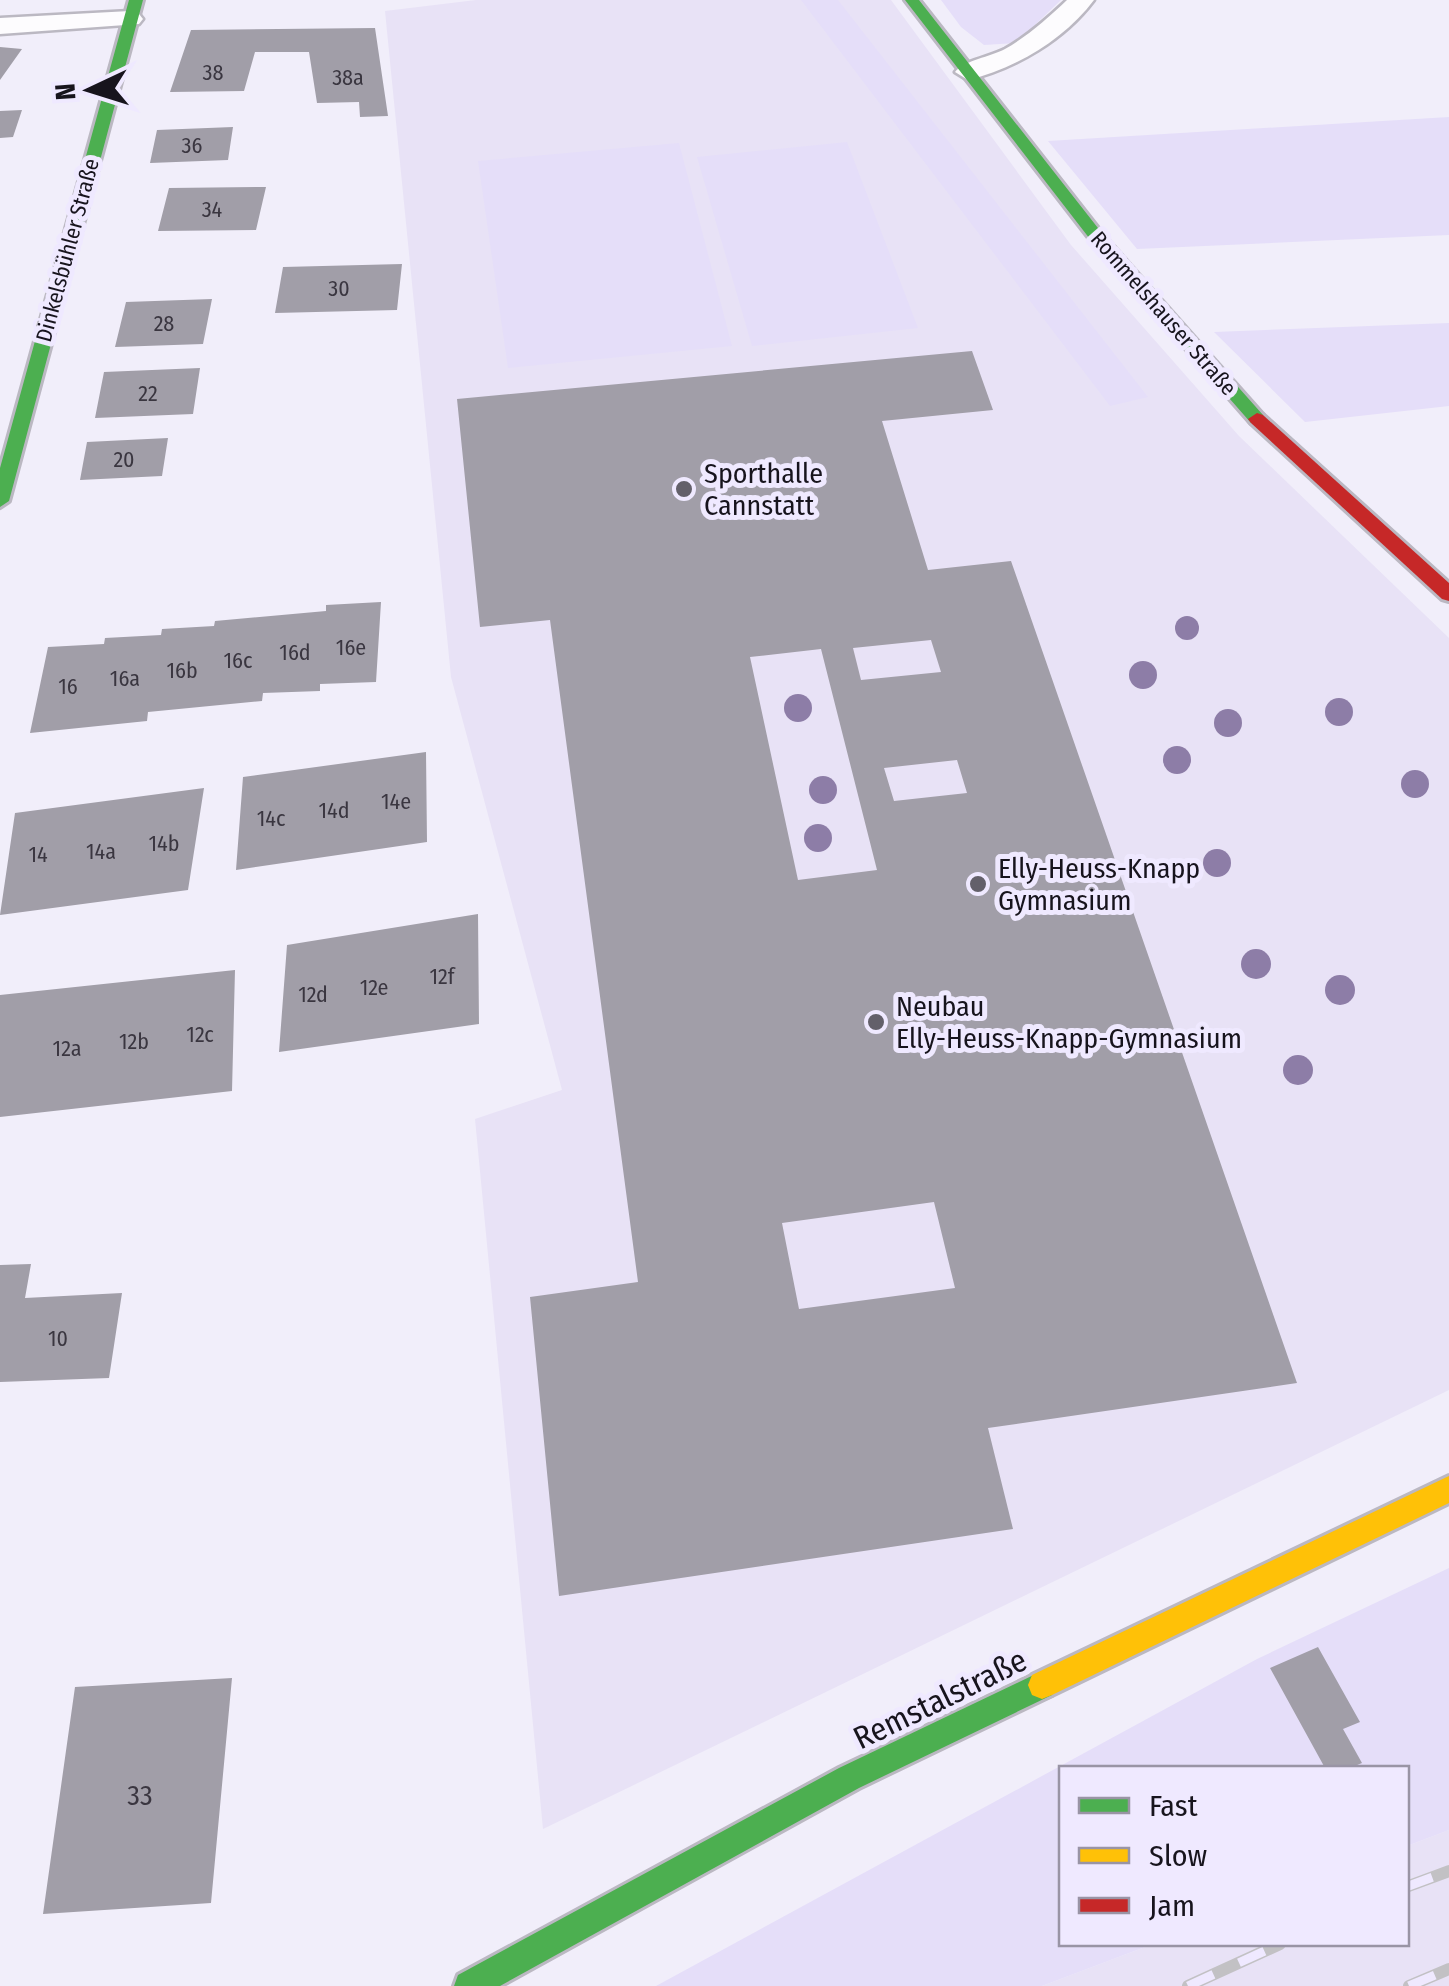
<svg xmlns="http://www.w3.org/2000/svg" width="1449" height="1986" viewBox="0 0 1449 1986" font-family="'Fira Sans Condensed',sans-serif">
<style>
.built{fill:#e8e2f6}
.green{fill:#e5def9}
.building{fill:#a19ea8;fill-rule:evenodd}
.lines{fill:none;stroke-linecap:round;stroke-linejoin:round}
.lane-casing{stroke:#bbb8c2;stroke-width:5}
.fast-casing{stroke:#bbb8c2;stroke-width:6}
.slow-casing{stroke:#bbb8c2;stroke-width:6}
.jam-casing{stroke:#bbb8c2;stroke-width:6}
.lane{fill:#fdfcfe;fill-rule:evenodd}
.fast{fill:#4caf50;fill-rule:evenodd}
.slow{fill:#ffc107;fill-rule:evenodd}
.jam{fill:#c62828;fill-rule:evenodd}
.rail-casing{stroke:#c2c1c4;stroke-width:12}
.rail{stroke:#efe9ff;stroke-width:9;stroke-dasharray:28;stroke-linecap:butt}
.tree{fill:#8d7da7}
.poi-dot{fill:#63606a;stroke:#efe9ff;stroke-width:4}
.labels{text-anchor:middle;stroke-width:10;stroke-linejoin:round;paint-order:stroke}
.number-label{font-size:22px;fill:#3a3640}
.far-street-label{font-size:22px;fill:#17141d;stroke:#efe9ff}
.poi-label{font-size:28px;fill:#17141d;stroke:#efe9ff;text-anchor:start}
.near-number-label{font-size:28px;fill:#3a3640}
.near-street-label{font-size:32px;fill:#17141d;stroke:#efe9ff}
</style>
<rect width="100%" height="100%" fill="#f1eefa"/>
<!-- built -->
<path class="built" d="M 476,0 L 891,0 L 1071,245 L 1239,436 L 1449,638 L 1449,1390 L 543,1829 L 475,1119 L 562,1090 L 451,677 L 385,11 Z
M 1449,1830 L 1449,1986 L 1042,1986 L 1153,1944 L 1406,1944 L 1407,1846 Z"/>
<!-- green -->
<path class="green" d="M 801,0 L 838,0 L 1148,397 L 1110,406 Z
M 941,0 L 1061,0 L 1016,43 L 984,45 L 961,27 Z
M 1449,117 L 1449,235 L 1137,249 L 1048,141 Z
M 847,142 L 918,328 L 752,346 L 697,157 Z
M 679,143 L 732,346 L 508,368 L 478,161 Z
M 1449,323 L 1449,406 L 1305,422 L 1214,332 Z
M 1449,1568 L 1449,1830 L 1407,1846 L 1406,1768 L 1062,1768 L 1062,1944 L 1153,1944 L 1042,1986 L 656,1986 L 1257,1659 Z"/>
<!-- building -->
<path class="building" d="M 375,28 L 388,116 L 360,117 L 359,102 L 317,103 L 309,52 L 255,52 L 244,91 L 170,92 L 191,30 Z
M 0,47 L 22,49 L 0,80 Z
M 22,110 L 13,137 L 0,138 L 0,111 Z
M 233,127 L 228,160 L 150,163 L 157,130 Z
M 266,187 L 256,230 L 158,231 L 169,188 Z
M 402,264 L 397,310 L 275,313 L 283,267 Z
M 212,299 L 203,344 L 115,347 L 126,302 Z
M 972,351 L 993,410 L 882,421 L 928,570 L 1011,561 L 1297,1383 L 988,1428 L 1013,1529 L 559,1596 L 530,1297 L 638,1282 L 550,620 L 480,627 L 457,399 ZM 931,640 L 941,672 L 861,680 L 853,648 ZM 821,649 L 877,870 L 798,880 L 750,657 ZM 957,760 L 967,793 L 894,801 L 884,768 ZM 934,1202 L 955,1288 L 799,1309 L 782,1223 Z
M 200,368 L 193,414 L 95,418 L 104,372 Z
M 168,438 L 162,476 L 80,480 L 87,442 Z
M 381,602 L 376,682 L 320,684 L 320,691 L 263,693 L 262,701 L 148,712 L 147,721 L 30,733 L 48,647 L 104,644 L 105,638 L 161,635 L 162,629 L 214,626 L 215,621 L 326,611 L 326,605 Z
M 426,752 L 427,842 L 236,870 L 243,777 Z
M 204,788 L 188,890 L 0,915 L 15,813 Z
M 478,914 L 479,1024 L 279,1052 L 287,945 Z
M 235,970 L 232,1091 L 0,1117 L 0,995 Z
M 31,1264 L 25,1298 L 122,1293 L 109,1378 L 0,1382 L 0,1265 Z
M 1318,1647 L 1360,1722 L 1343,1729 L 1362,1763 L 1350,1768 L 1325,1768 L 1270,1668 Z
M 232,1678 L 211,1903 L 43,1914 L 75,1687 Z"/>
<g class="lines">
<defs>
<path id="lane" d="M 1067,0 L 1094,0 C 1064,40 1016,68 968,80 L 955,72 C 965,60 990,57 1005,49 C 1028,36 1048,18 1067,0 Z
M 130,11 L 139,14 L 143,19 L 139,24 L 0,34 L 0,18 Z"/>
<path id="fast" d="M 129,0 L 143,0 L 9,501 L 0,507 L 0,468 Z
M 905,0 L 919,0 L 1105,237 L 1263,415 L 1263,423 L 1251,423 L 1093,243 Z
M 1042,1671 L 1052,1675 L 1056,1685 L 1052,1695 L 859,1788 L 500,1986 L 454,1986 L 458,1975 L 839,1768 Z"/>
<path id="slow" d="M 1449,1476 L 1449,1503 L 1052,1695 L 1042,1699 L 1032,1695 L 1028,1685 L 1032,1675 Z"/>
<path id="jam" d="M 1257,413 L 1263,415 L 1449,583 L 1449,601 L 1442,599 L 1251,423 L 1248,419 Z"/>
</defs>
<!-- lane casing -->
<use href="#lane" class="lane-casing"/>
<!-- fast casing -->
<use href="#fast" class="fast-casing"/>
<!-- slow casing -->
<use href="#slow" class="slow-casing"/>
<!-- jam casing -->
<use href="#jam" class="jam-casing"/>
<!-- lane -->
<use href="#lane" class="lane"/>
<!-- fast -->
<use href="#fast" class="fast"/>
<!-- slow -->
<use href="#slow" class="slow"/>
<!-- jam -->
<use href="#jam" class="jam"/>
<defs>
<path id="rail" d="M 1406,1887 L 1449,1871
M 1188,1986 L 1280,1944
M 1409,1986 L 1449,1969"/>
</defs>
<!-- rail casing -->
<use href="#rail" class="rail-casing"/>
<!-- rail -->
<use href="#rail" class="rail"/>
</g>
<!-- trees -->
<g class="tree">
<circle cx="1187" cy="628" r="12"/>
<circle cx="1143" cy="675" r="14"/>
<circle cx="798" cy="708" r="14"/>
<circle cx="1339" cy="712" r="14"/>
<circle cx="1228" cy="723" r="14"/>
<circle cx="1177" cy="760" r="14"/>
<circle cx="1415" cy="784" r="14"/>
<circle cx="823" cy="790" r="14"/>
<circle cx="818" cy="838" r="14"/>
<circle cx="1217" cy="863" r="14"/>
<circle cx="1256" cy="964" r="15"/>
<circle cx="1340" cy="990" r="15"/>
<circle cx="1298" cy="1070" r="15"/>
</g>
<!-- markers -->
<g class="poi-dot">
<circle cx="684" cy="489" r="10"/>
<circle cx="978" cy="884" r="10"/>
<circle cx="876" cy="1022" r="10"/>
</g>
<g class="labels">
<!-- number labels -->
<g class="number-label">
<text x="213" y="80">38</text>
<text x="348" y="85">38a</text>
<text x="192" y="153">36</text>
<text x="212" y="217">34</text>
<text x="339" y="296">30</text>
<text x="164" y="331">28</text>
<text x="148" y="401">22</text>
<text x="124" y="467">20</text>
<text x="351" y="655">16e</text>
<text x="295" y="660">16d</text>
<text x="238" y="668">16c</text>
<text x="182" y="678">16b</text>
<text x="125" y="686">16a</text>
<text x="68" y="694">16</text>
<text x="396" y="809">14e</text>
<text x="334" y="818">14d</text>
<text x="271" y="826">14c</text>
<text x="164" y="851">14b</text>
<text x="101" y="859">14a</text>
<text x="38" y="862">14</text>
<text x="442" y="984">12f</text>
<text x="374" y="995">12e</text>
<text x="313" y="1002">12d</text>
<text x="200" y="1042">12c</text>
<text x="134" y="1049">12b</text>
<text x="67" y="1056">12a</text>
<text x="58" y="1346">10</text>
</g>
<!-- far-street labels -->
<g class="far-street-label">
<text transform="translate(67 250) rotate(-75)" y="8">Dinkelsbühler Straße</text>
<text transform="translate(1164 313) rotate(49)" y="8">Rommelshauser Straße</text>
</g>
<!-- poi labels -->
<g class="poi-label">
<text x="704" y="483">Sporthalle<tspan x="704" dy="32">Cannstatt</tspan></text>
<text x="998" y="878">Elly-Heuss-Knapp<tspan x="998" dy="32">Gymnasium</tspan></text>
<text x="896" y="1016">Neubau<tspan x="896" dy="32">Elly-Heuss-Knapp-Gymnasium</tspan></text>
</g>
<!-- near-number labels -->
<g class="near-number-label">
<text x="140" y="1805">33</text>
</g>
<!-- near-street labels -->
<g class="near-street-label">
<text transform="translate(940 1699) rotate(-26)" y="11">Remstalstraße</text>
</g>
</g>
<!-- legend -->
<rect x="1059" y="1766" width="350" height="180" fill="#efe9ff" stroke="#9994a5" stroke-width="2.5"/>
<rect x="1079" y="1798" width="50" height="15" fill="#4caf50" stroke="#9994a5" stroke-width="2.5"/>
<text x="1149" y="1816" font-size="30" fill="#17141d">Fast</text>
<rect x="1079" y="1848" width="50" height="15" fill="#ffc107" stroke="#9994a5" stroke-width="2.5"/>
<text x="1149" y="1866" font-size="30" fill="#17141d">Slow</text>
<rect x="1079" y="1898" width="50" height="15" fill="#c62828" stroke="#9994a5" stroke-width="2.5"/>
<text x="1149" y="1916" font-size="30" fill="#17141d">Jam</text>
<!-- north arrow -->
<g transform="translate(90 90) rotate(266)" stroke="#efe9ff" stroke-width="8" paint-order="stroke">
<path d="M0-8L18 38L0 25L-18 38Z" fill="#17141d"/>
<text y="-15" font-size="28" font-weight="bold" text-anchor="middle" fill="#17141d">N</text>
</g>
</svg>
